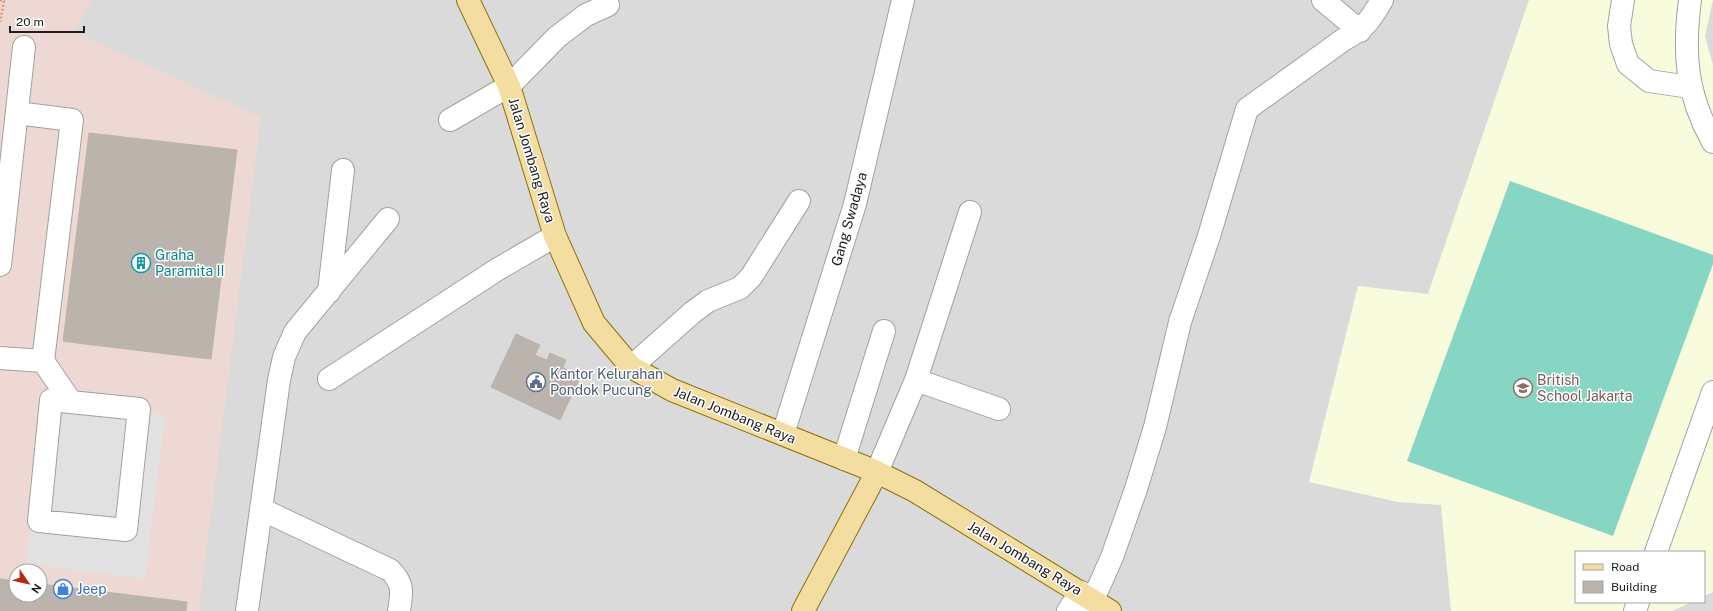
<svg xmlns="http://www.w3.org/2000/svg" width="1713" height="611" viewBox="0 0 1713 611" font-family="'Public Sans',sans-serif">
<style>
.residential{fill:#dbdada;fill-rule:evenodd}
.commercial{fill:#edd8d3;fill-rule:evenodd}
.education{fill:#f8fcdd}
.pitch{fill:#87d6c3}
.parking{fill:#e1e1e1}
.building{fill:#bab4ad;stroke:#bdb4a7}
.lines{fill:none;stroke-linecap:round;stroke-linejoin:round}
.minor-casing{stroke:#a1a1a1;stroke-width:24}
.major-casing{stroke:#8a730c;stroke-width:24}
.path{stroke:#ee9273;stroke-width:2.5;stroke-dasharray:2 2;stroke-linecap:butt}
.minor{stroke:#fff;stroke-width:22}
.major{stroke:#f4dda1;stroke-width:22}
.labels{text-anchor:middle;stroke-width:3;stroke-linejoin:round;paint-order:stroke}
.street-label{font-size:14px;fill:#1d1d1d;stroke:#fff}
.culture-label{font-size:14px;fill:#0d838f;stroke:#fff;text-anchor:start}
.service-label{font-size:14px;fill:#4e5e75;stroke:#fff;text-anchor:start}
.education-label{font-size:14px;fill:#785e54;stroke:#fff;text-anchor:start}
.shop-label{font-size:14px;fill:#366cbe;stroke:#fff;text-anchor:start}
</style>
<rect width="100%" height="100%" fill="#edebe3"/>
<!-- residential -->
<path class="residential" d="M 0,0 L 1713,0 L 1713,611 L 0,611 ZM 1576,552 L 1704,552 L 1704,602 L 1576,602 ZM 16,571 L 40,571 L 40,595 L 16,595 Z"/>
<!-- commercial -->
<path class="commercial" d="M 0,0 L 92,0 L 74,32 L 261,117 L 199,611 L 0,611 ZM 16,571 L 40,571 L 40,595 L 16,595 Z"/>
<!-- education -->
<path class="education" d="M 1529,0 L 1713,0 L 1705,36 L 1713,65 L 1713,592 L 1704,596 L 1704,552 L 1576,552 L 1576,602 L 1692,602 L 1672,611 L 1451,611 L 1441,505 L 1398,502 L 1309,482 L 1358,286 L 1428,294 Z"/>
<!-- pitch -->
<path class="pitch" d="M 1510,181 L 1713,255 L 1713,264 L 1613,536 L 1407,461 Z"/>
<!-- parking -->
<path class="parking" d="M 47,401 L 165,415 L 145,579 L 26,564 Z"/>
<!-- building -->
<path class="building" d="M 89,133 L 237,150 L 211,359 L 184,356 L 206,184 L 98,172 L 77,343 L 63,341 Z
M 98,172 L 206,184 L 184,356 L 77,343 Z
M 516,334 L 540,345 L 535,355 L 547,360 L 550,353 L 566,360 L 563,368 L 581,376 L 560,420 L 491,387 Z
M 0,579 L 16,581 L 16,595 L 40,595 L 40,584 L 187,602 L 186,611 L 0,611 Z"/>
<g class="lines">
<defs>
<path id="minor" d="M 1323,0 L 1360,31
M 1623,0 L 1619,26 L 1621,44 L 1628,64 L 1649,81 L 1690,87
M 1690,0 C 1683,54 1686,94 1713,142
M 450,120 L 509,86 L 557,37 L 586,15 L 608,5
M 0,265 L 24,47
M 329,292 L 343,170
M 0,358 L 43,361 L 72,120 L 17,113
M 43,361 L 71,402
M 631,367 L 693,312 L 708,301 L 740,288 L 751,277 L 799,201
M 329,379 L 498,269 L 555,236
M 916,380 L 999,409
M 51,400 L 139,409 L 126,530 L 39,521 Z
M 783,434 L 855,204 L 903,0
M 844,459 L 884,331
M 877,472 L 916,380 L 970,212
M 261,509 L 390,570 C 404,584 402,592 399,611
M 1656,552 L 1713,392
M 247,611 L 279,380 L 284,357 L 295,332 L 388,219
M 1068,611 L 1081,592
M 1088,611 L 1112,557 L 1136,489 L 1155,427 L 1180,322 L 1209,236 L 1247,109 L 1343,40 C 1365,28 1370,21 1382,0
M 1635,611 L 1638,602"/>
<path id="major" d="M 468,0 L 509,86 L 555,236 L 594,323 L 631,367 L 672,390 L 877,472 L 915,491 L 1110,611
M 803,611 L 877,472"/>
</defs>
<!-- minor casing -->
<use href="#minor" class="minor-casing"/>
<!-- major casing -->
<use href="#major" class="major-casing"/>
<!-- path -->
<path class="path" d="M 0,0 L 4,1 L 0,22"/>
<!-- minor -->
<use href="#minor" class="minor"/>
<!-- major -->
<use href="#major" class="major"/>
</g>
<!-- icons -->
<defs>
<symbol id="building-ring" viewBox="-11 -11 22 22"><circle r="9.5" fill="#fff" stroke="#0f9aa8" stroke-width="1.5"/><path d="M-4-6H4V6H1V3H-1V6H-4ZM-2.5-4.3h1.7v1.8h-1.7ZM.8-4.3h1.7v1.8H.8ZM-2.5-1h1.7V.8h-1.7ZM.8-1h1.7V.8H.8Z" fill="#0f9aa8"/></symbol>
<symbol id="civic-ring" viewBox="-11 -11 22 22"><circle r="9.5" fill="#fff" stroke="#5c6f8a" stroke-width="1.5"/><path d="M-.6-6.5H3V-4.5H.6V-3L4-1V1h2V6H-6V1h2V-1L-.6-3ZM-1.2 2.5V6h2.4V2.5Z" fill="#5c6f8a"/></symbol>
<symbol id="school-ring" viewBox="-11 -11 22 22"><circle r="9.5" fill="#fff" stroke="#8d6e63" stroke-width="1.5"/><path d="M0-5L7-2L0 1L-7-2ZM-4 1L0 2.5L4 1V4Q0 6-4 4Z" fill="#8d6e63"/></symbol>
<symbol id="shop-ring" viewBox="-11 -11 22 22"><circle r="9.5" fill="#fff" stroke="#3f7fe0" stroke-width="1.5"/><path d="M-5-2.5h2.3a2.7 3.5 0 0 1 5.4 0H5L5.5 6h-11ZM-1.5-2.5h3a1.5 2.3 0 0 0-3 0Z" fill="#3f7fe0"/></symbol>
</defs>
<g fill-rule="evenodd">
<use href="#building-ring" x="130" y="252" width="22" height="22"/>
<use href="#civic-ring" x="525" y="371" width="22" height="22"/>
<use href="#school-ring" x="1512" y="377" width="22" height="22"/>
<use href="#shop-ring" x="52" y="578" width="22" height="22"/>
</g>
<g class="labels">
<!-- street labels -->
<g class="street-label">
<text transform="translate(532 160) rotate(73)" y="5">Jalan Jombang Raya</text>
<text transform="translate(849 219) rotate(-74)" y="5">Gang Swadaya</text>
<text transform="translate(735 415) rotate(22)" y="5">Jalan Jombang Raya</text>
<text transform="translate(1025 558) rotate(31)" y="5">Jalan Jombang Raya</text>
</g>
<!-- culture labels -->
<g class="culture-label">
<text x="155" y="260">Graha<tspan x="155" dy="16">Paramita II</tspan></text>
</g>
<!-- service labels -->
<g class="service-label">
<text x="550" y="379">Kantor Kelurahan<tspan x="550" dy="16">Pondok Pucung</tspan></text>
</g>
<!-- education labels -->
<g class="education-label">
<text x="1537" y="385">British<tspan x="1537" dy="16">School Jakarta</tspan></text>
</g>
<!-- shop labels -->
<g class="shop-label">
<text x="77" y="594">Jeep</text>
</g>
</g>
<!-- legend -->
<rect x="1575" y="551" width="130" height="52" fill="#ffffff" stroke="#a5a5a5"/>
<rect x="1583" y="564" width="20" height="6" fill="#f4dda1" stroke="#a5a5a5"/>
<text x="1611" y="571" font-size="12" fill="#1d1d1d">Road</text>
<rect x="1583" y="581" width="20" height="12" fill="#bab4ad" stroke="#a5a5a5"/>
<text x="1611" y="591" font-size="12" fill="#1d1d1d">Building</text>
<!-- north arrow -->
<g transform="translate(28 583) rotate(124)"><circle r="19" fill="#ffffff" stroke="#a5a5a5"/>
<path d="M0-3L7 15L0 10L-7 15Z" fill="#b92910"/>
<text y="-6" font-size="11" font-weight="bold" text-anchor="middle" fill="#1d1d1d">N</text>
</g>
<!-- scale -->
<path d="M10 26v6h74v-6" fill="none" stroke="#1d1d1d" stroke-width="2"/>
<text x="16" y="26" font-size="12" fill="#1d1d1d" stroke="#ffffff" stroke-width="3" paint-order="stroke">20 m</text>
</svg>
